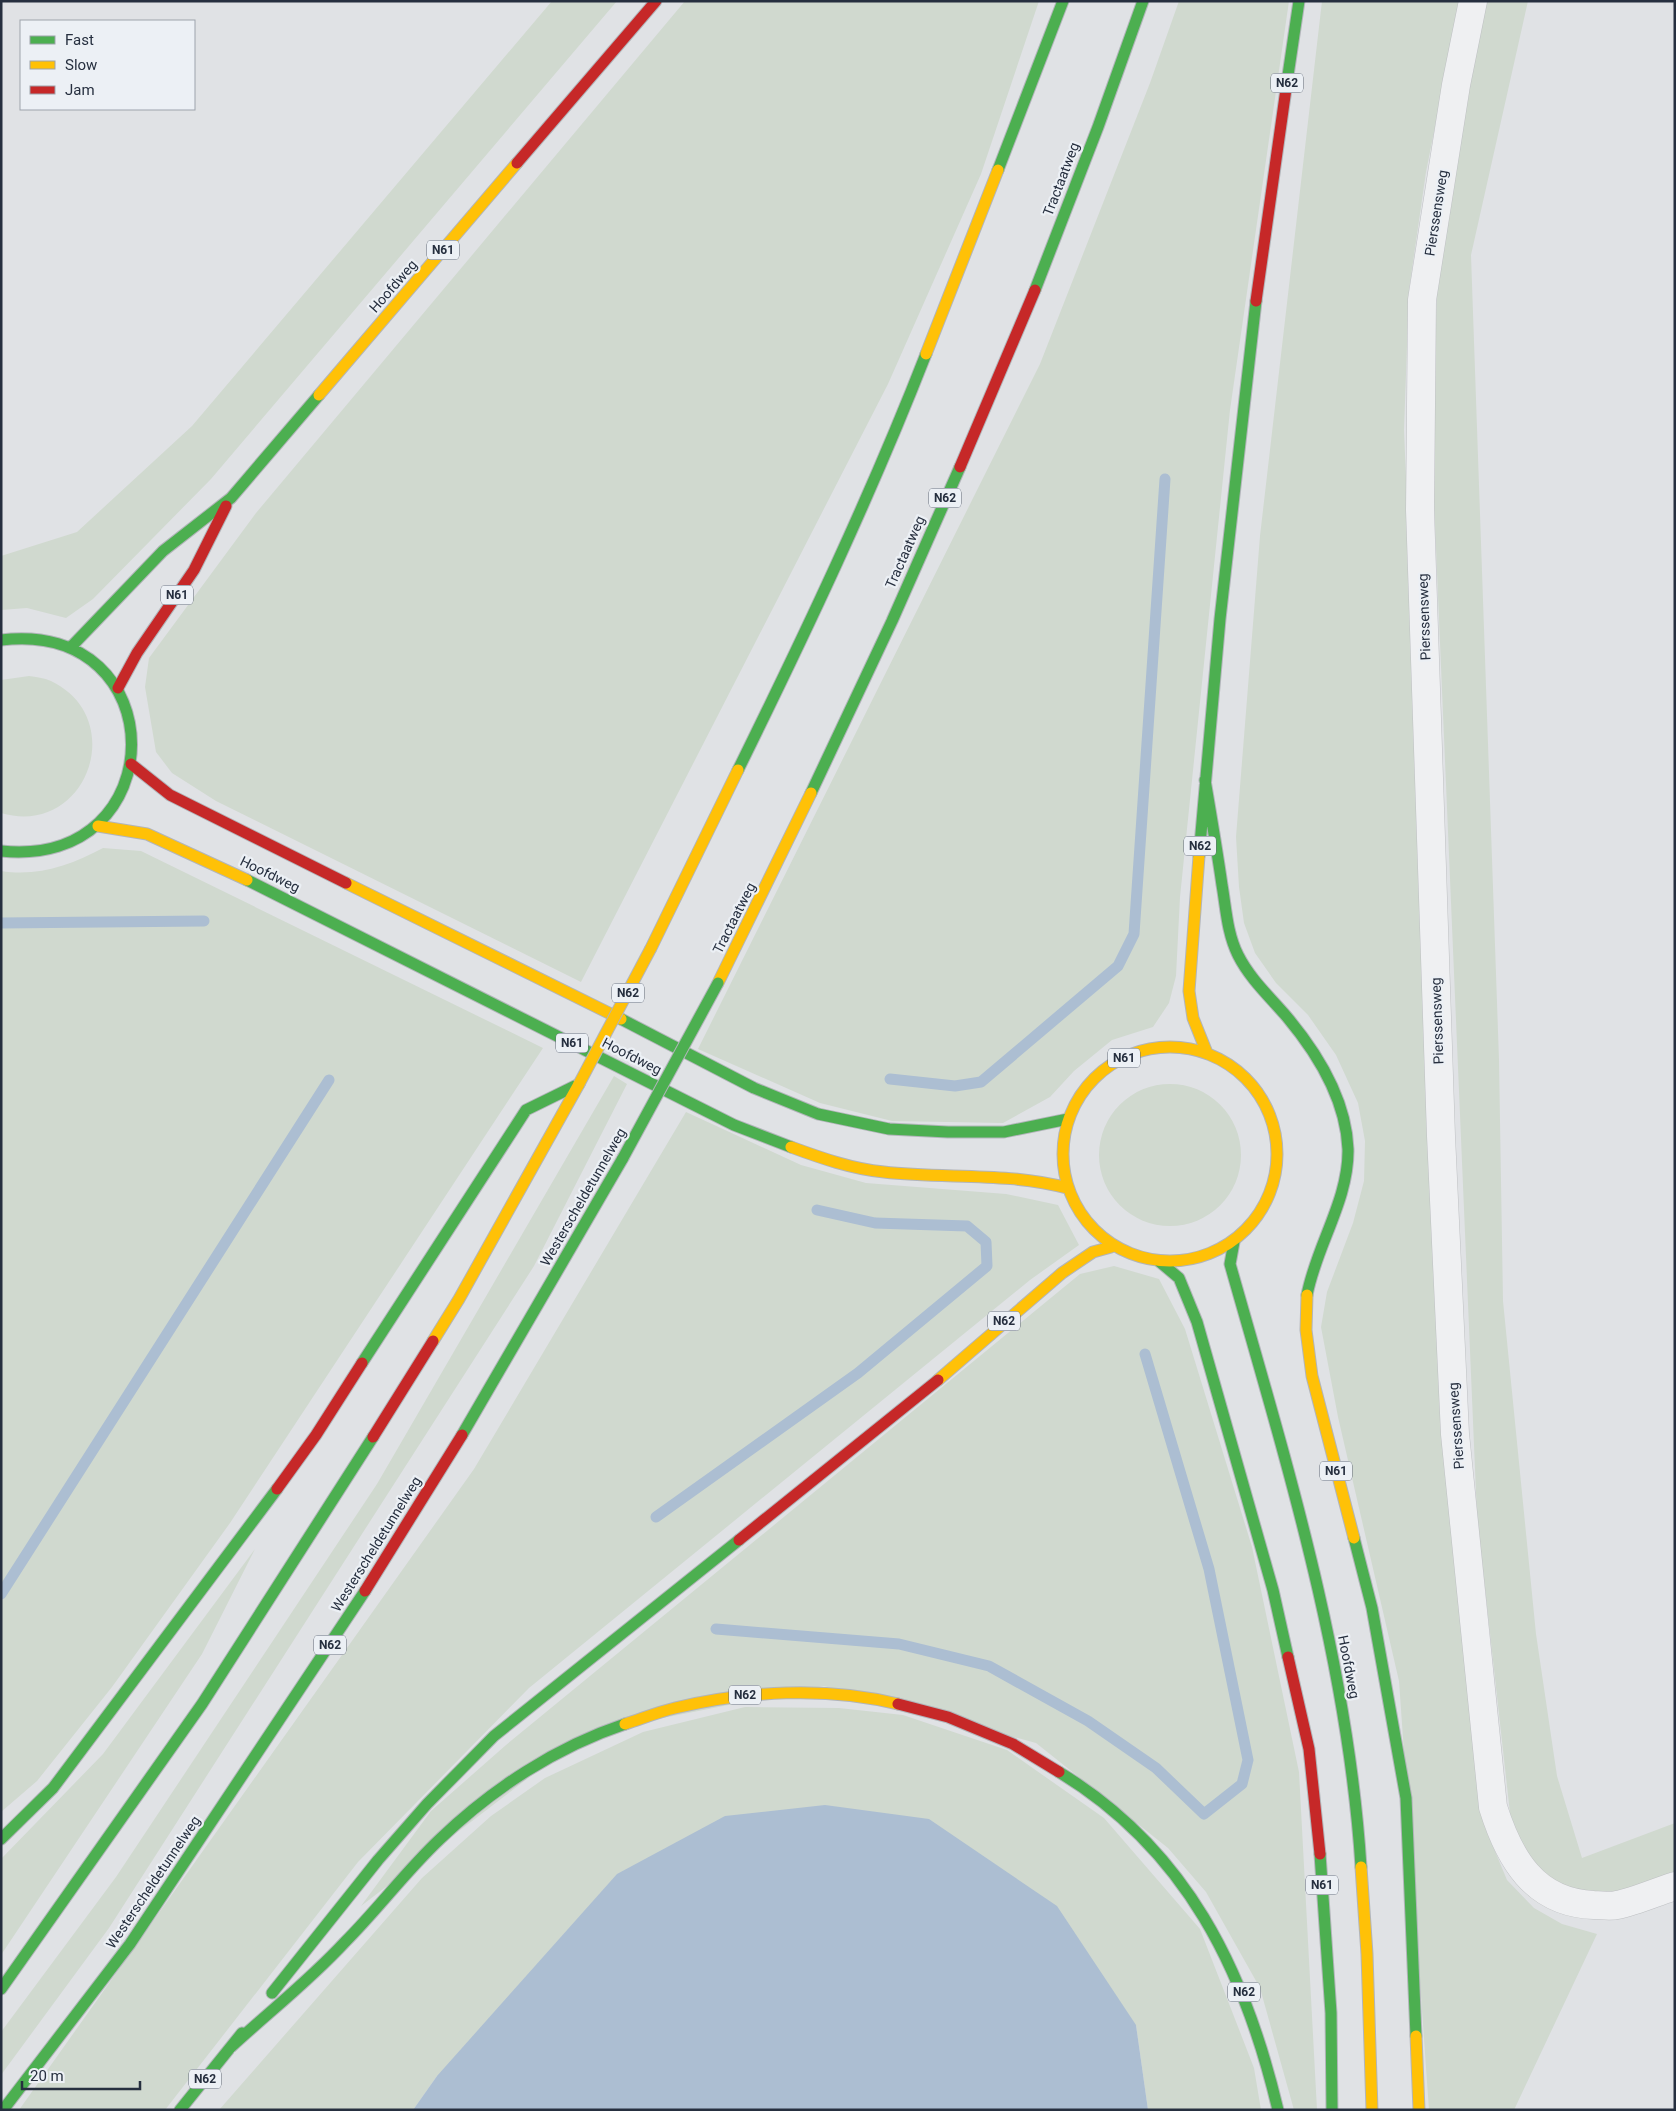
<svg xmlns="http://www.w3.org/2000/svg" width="1676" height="2111" viewBox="0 0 1676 2111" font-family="Roboto,sans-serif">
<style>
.grass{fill:#d0d9cf}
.water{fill:#acbed2}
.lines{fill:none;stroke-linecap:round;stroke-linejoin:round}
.stream{stroke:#acbed2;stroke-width:11}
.street-casing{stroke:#bec0c3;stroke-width:29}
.fast-casing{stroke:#b2b5ba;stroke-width:13}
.slow-casing{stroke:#b2b5ba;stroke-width:13}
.jam-casing{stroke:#b2b5ba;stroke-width:13}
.street{stroke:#eff0f2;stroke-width:28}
.fast{stroke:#4caf50;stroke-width:11}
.slow{stroke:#ffc107;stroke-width:11}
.jam{stroke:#c62828;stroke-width:11}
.fast-bridge-casing{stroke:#b2b5ba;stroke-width:13;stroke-linecap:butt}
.slow-bridge-casing{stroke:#b2b5ba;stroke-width:13;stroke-linecap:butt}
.fast-bridge{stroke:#4caf50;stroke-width:11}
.slow-bridge{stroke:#ffc107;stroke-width:11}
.labels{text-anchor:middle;stroke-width:4.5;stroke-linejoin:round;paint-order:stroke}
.shield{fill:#ecf0f5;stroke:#616976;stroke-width:1}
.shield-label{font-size:12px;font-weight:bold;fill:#262f3f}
.street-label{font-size:14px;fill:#262f3f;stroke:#ecf0f5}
</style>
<rect width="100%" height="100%" fill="#e0e2e5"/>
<!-- grass -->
<path class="grass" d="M 552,1 L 617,1 L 211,479 L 93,599 L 66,618 L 27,608 L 1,610 L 1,556 L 77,532 L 192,426 Z
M 685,1 L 1039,1 L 981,174 L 888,384 L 581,982 L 216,801 L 172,773 L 156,752 L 145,687 L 149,658 L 256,513 Z
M 1179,1 L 1289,1 L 1230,410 L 1180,897 L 1176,976 L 1169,1003 L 1153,1027 L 1112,1040 L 1074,1071 L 1050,1097 L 1003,1123 L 892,1121 L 820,1103 L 698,1049 L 1040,364 L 1150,83 Z
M 1322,1 L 1460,1 L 1426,172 L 1409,290 L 1404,430 L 1449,1489 L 1487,1832 L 1507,1880 L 1534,1908 L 1562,1924 L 1597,1934 L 1514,2110 L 1429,2110 L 1399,1681 L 1338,1417 L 1321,1327 L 1327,1292 L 1353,1223 L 1364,1181 L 1365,1141 L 1358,1103 L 1336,1055 L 1308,1015 L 1276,983 L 1255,953 L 1244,923 L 1239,887 L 1236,837 L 1260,536 Z
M 1487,1 L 1528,1 L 1471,255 L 1499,1060 L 1503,1301 L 1536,1634 L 1557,1776 L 1582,1858 L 1675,1823 L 1675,1877 L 1579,1901 L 1528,1864 L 1511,1822 L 1477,1516 L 1432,454 L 1437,292 L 1470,83 Z
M 29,676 C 36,677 44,678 51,681 C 130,719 86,838 1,813 L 1,680 Z
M 103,848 L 141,851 L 543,1048 L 230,1523 L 112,1687 L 37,1781 L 1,1812 L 1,871 C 38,877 71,865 103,848 Z
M 614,1076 L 627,1084 L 534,1266 L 109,1928 L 1,2075 L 1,2032 L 116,1877 L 377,1484 Z
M1099 1155a71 71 0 1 1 142 0a71 71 0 1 1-142 0Z
M 686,1112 L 801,1165 L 866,1183 L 1006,1194 L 1058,1205 L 1079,1245 L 1030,1280 L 529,1688 L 358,1862 L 165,2110 L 19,2110 L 474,1469 Z
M 1114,1266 L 1159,1279 L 1185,1329 L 1252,1547 L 1299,1772 L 1317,2110 L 1294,2110 L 1260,1988 L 1206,1892 L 1168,1848 L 1036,1743 L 824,1686 L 587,1733 L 361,1906 L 431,1811 L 506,1745 L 1080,1274 Z
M 255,1549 L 202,1654 L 1,1955 L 1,1859 L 103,1754 Z
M 745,1707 L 839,1708 L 903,1715 L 1007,1750 L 1104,1818 L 1200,1929 L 1254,2068 L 1261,2110 L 1148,2110 L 1136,2025 L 437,2076 L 413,2110 L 219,2110 L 422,1878 L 491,1816 L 545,1778 L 643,1732 Z"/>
<!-- water -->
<path class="water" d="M 825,1805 L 929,1819 L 1057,1906 L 1136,2025 L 1148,2110 L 413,2110 L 437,2076 L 617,1874 L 725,1816 Z"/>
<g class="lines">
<!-- stream -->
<path class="stream" d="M 1,923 L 204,921
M 890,1079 L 955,1086 L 981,1082 L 1118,966 L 1134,934 L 1165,479
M 656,1517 L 858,1373 L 987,1266 L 986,1242 L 967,1226 L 875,1223 L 817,1210
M 1,1594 L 329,1080
M 716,1629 L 899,1644 L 989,1666 L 1088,1721 L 1156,1768 L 1204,1814 L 1242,1784 L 1248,1760 L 1209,1569 L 1145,1354"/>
<defs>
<path id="street" d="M 1473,1 L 1456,85 L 1422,300 L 1420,510 L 1441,1136 L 1455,1434 L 1493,1807 C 1509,1858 1534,1903 1594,1905 C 1601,1905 1610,1907 1617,1905 C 1636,1901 1656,1892 1675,1886"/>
<path id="fast" d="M 1287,82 L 1299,1
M 998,170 L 1063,1
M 1035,290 L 1098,127 L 1143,1
M 1,640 C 175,619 175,869 1,851
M 71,647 L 163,551 L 231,498 L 319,395
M 738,770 C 805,634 871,495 926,354
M 1205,780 C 1211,815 1217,850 1222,885 C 1226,908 1227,933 1238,955 C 1250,979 1270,997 1287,1017 C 1318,1054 1346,1100 1348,1149 C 1349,1200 1316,1246 1307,1295
M 811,793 L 892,621 L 960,467
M 1199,856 L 1220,619 L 1256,301
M 247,880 L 734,1125 L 791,1147
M 621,1019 L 754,1088 L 818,1114 L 889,1129 L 948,1132 L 1004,1132 L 1068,1119
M 1234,1242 L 1230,1264 C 1286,1461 1348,1661 1361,1867
M 1160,1262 L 1179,1278 L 1197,1322 L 1273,1590 L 1288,1657
M 362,1363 L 526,1110 L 579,1084
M 462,1435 L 623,1158
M 1354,1538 L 1372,1608 L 1406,1798 L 1416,2036
M 1059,1772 C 1186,1849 1245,1970 1278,2110
M 1,1839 L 53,1788 L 277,1489
M 1320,1854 L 1331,2013 L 1332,2110
M 1,1989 L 202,1704 L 373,1437
M 272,1993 L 378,1860 L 427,1804 L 494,1736 L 739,1540
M 231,2047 C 269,2012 310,1980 345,1942 C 378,1909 406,1871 440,1839 C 492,1789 556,1747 625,1724
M 3,2110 L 130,1944 L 365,1591
M 180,2110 L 242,2033"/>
<path id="slow" d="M 926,354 L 998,170
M 319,395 L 517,163
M 98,826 L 147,834 L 247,880
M 1199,856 L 1189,991 L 1193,1018 L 1207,1053
M 346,883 L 621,1019
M 651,948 L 738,770
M 718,983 L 811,793
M1063 1154a107 107 0 1 1 214 0a107 107 0 1 1-214 0Z
M 791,1147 C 821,1158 852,1169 884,1172 C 945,1179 1007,1172 1067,1188
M 1307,1295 L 1306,1330 L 1312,1376 L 1354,1538
M 433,1341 L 459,1299 L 579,1084
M 938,1380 L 1062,1273 L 1093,1252 L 1111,1247
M 625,1724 C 641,1719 658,1712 675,1708 C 746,1691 826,1686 898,1704
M 1361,1867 L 1367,1954 L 1372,2110
M 1416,2036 L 1419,2110"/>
<path id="jam" d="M 517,163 L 656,1
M 1256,301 L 1287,82
M 960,467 L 1035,290
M 118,688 L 137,653 L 194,570 L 226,506
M 131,764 L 170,795 L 346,883
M 373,1437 L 433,1341
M 277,1489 L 316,1435 L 362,1363
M 739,1540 L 938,1380
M 365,1591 L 462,1435
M 1288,1657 L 1309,1749 L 1320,1854
M 898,1704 L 948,1717 L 1013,1744 L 1059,1772"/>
</defs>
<!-- street casing -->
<use href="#street" class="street-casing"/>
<!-- fast casing -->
<use href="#fast" class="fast-casing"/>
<!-- slow casing -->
<use href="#slow" class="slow-casing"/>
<!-- jam casing -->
<use href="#jam" class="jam-casing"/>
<!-- street -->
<use href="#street" class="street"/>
<!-- fast -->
<use href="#fast" class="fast"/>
<!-- slow -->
<use href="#slow" class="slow"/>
<!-- jam -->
<use href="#jam" class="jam"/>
<defs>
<path id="fast-bridge" d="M 623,1158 L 718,983"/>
<path id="slow-bridge" d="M 579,1084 L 651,948"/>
</defs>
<!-- fast-bridge casing -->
<use href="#fast-bridge" class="fast-bridge-casing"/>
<!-- slow-bridge casing -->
<use href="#slow-bridge" class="slow-bridge-casing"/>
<!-- fast-bridge -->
<use href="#fast-bridge" class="fast-bridge"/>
<!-- slow-bridge -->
<use href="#slow-bridge" class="slow-bridge"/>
</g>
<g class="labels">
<!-- shield labels -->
<g class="shield">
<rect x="1271" y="73.5" width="32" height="19" rx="4"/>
<rect x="427" y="240.5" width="32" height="19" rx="4"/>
<rect x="929" y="488.5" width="32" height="19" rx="4"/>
<rect x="161" y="585.5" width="32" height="19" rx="4"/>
<rect x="1184" y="836.5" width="32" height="19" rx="4"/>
<rect x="612" y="983.5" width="32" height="19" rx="4"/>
<rect x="556" y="1033.5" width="32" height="19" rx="4"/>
<rect x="1108" y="1048.5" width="32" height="19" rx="4"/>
<rect x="988" y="1311.5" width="32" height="19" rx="4"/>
<rect x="1320" y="1461.5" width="32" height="19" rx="4"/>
<rect x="314" y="1635.5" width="32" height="19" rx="4"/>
<rect x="729" y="1685.5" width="32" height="19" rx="4"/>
<rect x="1306" y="1875.5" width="32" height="19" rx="4"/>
<rect x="1228" y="1982.5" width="32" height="19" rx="4"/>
<rect x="189" y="2069.5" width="32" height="19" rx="4"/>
</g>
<g class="shield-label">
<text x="1287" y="87">N62</text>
<text x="443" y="254">N61</text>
<text x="945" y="502">N62</text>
<text x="177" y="599">N61</text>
<text x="1200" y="850">N62</text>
<text x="628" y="997">N62</text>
<text x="572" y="1047">N61</text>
<text x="1124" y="1062">N61</text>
<text x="1004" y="1325">N62</text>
<text x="1336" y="1475">N61</text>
<text x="330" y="1649">N62</text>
<text x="745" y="1699">N62</text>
<text x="1322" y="1889">N61</text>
<text x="1244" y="1996">N62</text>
<text x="205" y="2083">N62</text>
</g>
<!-- street labels -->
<g class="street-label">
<text transform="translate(1061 179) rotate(-69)" y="5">Tractaatweg</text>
<text transform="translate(1436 213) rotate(-81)" y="5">Pierssensweg</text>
<text transform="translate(393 286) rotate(-49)" y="5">Hoofdweg</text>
<text transform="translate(905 552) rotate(-66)" y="5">Tractaatweg</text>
<text transform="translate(1424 617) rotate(-92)" y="5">Pierssensweg</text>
<text transform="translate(270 874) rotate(26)" y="5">Hoofdweg</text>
<text transform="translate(734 918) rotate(-63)" y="5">Tractaatweg</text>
<text transform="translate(1437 1021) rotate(-92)" y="5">Pierssensweg</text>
<text transform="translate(632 1056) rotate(27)" y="5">Hoofdweg</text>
<text transform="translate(583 1197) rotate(-60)" y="5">Westerscheldetunnelweg</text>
<text transform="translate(1456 1426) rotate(-94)" y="5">Pierssensweg</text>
<text transform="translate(376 1544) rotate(-58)" y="5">Westerscheldetunnelweg</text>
<text transform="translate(1349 1667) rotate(79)" y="5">Hoofdweg</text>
<text transform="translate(153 1882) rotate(-56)" y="5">Westerscheldetunnelweg</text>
</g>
</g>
<!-- border -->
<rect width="1676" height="2111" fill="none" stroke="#262f3f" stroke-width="5"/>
<!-- legend -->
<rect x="20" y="20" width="175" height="90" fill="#ecf0f5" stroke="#9da3ac"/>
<rect x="30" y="36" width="25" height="8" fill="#4caf50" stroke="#9da3ac"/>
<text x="65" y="45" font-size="15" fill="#262f3f">Fast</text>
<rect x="30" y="61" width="25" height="8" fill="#ffc107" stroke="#9da3ac"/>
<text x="65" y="70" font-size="15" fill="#262f3f">Slow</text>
<rect x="30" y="86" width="25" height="8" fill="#c62828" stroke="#9da3ac"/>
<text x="65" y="95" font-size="15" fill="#262f3f">Jam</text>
<!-- scale -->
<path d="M22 2081v8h118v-8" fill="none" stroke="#262f3f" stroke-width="2.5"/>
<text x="30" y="2081" font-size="15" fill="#262f3f" stroke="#ecf0f5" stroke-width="4" paint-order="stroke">20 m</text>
</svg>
